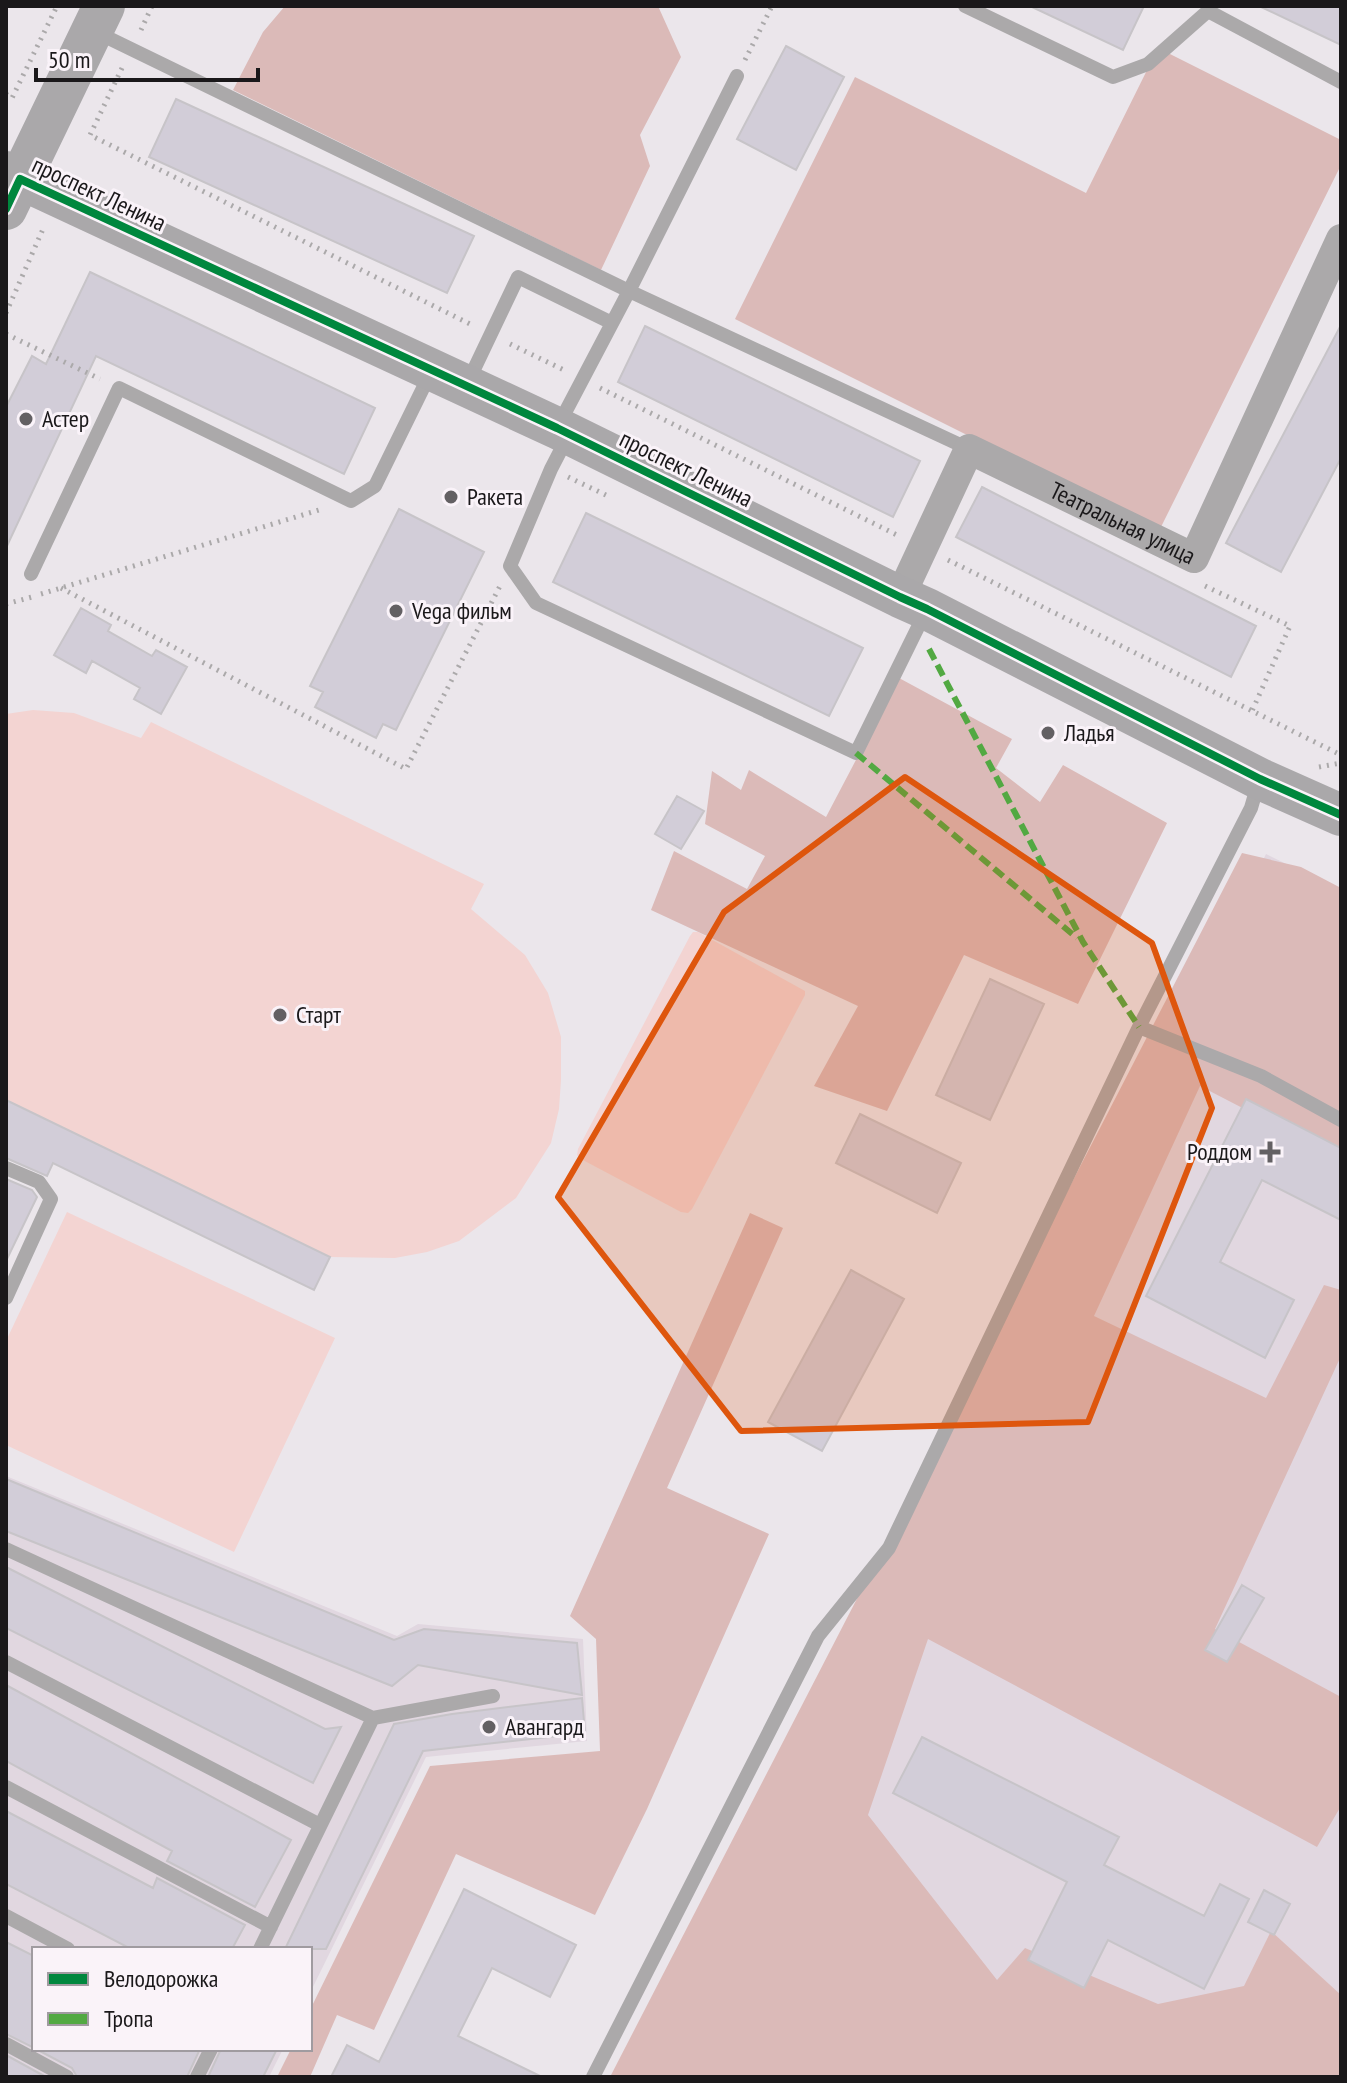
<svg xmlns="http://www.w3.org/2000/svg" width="1347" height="2083" viewBox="0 0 1347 2083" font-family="'PT Sans Narrow',sans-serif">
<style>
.built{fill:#e1d7e0}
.green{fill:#f3d4d2}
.forest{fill:#dbbab8}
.building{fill:#d2cdd8;stroke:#c7c4c8;stroke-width:2}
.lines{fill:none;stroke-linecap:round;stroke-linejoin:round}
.path{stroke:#aba9aa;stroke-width:5;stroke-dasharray:2 6;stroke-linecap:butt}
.lane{stroke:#aba9aa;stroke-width:14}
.street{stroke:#aba9aa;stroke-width:30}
.secondary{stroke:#aaa8aa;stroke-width:42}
.quiet{stroke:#52a942;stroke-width:6;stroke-dasharray:12 6;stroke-linecap:butt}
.cycleway-casing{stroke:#faf3f9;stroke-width:13}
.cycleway{stroke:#00873e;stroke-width:8}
.marked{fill:#de560d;fill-opacity:0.2;stroke:#de560d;stroke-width:6;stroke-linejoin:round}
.poi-dot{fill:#636063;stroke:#faf3f9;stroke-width:3}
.labels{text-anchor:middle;stroke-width:6;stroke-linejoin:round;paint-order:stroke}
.street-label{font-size:24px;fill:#1a181a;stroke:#faf3f9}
.poi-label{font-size:24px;fill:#1a181a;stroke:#faf3f9;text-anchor:start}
</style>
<rect width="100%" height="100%" fill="#ebe6eb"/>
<!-- built -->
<path class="built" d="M 1266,854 L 1341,891 L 1341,2077 L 743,1926 Z
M 6,1476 L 397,1636 L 418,1624 L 583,1639 L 587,1741 L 426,1757 L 310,1993 L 310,1949 L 34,1949 L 34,2049 L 283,2049 L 269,2077 L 6,2077 Z"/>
<!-- green -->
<path class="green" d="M 33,710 L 74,713 L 141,738 L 151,722 L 484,884 L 471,909 L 525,955 L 548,993 L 561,1037 L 561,1080 L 559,1109 L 551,1143 L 516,1198 L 459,1241 L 427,1252 L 395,1258 L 330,1257 L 314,1290 L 6,1140 L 6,714 Z
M 693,932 L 698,932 L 805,991 L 805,995 L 692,1209 L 688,1213 L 681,1212 L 581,1159 L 577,1155 L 578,1149 L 690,936 Z
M 67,1212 L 335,1338 L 234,1552 L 6,1445 L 6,1341 Z"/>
<!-- forest -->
<path class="forest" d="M 285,6 L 658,6 L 681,57 L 640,135 L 650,166 L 601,270 L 233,90 L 263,32 Z
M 1158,48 L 1341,140 L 1341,165 L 1159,531 L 735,319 L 855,77 L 1086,193 Z
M 899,678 L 1012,739 L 996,768 L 1040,802 L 1063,765 L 1167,823 L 1078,1004 L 964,955 L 887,1111 L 814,1086 L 858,1006 L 651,910 L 674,851 L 747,889 L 765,856 L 705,824 L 712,771 L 741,790 L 749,770 L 826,817 Z
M 1242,853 L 1301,867 L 1341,888 L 1341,1159 L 1200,1086 L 1094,1316 L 1266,1398 L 1324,1285 L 1341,1290 L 1341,1356 L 1215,1629 L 1341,1697 L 1341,1806 L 1317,1847 L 928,1639 L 868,1815 L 997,1980 L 1025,1948 L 1158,2004 L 1244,1986 L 1271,1931 L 1341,1995 L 1341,2077 L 610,2077 Z
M 750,1213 L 783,1228 L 667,1488 L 769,1534 L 647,1809 L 595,1915 L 456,1854 L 374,2030 L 337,2015 L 310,2077 L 277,2077 L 291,2049 L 310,2049 L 310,2010 L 430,1766 L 600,1751 L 596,1639 L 570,1616 Z"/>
<!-- building -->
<path class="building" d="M 1030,6 L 1144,6 L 1123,50 Z
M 1259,6 L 1341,6 L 1341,45 L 1316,33 Z
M 786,46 L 844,77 L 796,170 L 737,139 Z
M 176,99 L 474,236 L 447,293 L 149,157 Z
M 90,272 L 375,408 L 344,474 L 96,356 L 6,548 L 6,407 L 32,356 L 46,364 Z
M 1341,325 L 1341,458 L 1281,572 L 1226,543 Z
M 645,326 L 920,461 L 893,517 L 618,382 Z
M 982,487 L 1256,626 L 1231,677 L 956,537 Z
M 399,509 L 484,552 L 396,730 L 383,724 L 376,738 L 315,707 L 323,692 L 310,686 Z
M 586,513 L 863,648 L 829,716 L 553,582 Z
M 81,608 L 111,625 L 108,631 L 152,656 L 156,650 L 187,667 L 161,714 L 134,699 L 140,688 L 92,661 L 86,673 L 54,655 Z
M 677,796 L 704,811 L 681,849 L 655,834 Z
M 990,979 L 1044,1004 L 990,1120 L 936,1095 Z
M 1246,1099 L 1341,1148 L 1341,1220 L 1262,1180 L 1220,1262 L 1294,1300 L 1265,1358 L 1146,1296 Z
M 6,1100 L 330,1257 L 314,1290 L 53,1163 L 47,1176 L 6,1158 Z
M 860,1114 L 961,1163 L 937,1213 L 836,1163 Z
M 6,1179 L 32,1190 L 37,1197 L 6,1261 Z
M 851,1270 L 904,1299 L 822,1451 L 768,1422 Z
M 6,1479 L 394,1640 L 424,1629 L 577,1643 L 582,1695 L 418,1665 L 392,1686 L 6,1531 Z
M 6,1567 L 325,1729 L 341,1727 L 313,1783 L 6,1628 Z
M 1242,1585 L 1264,1598 L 1227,1662 L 1205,1650 Z
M 6,1685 L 291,1840 L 255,1907 L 167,1861 L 172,1851 L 6,1761 Z
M 582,1698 L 585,1733 L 423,1751 L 326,1949 L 285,1949 L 394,1724 L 452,1714 Z
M 922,1737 L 1119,1837 L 1104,1865 L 1204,1916 L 1220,1884 L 1249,1899 L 1204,1989 L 1108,1940 L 1084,1988 L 1028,1960 L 1067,1882 L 893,1793 Z
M 6,1811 L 153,1888 L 157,1878 L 245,1925 L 232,1949 L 131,1949 L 6,1884 Z
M 464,1889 L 576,1945 L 550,1997 L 492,1968 L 458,2036 L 542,2077 L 331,2077 L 347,2045 L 379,2062 Z
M 1264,1890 L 1290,1904 L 1274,1935 L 1248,1922 Z
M 6,1942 L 34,1956 L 34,2048 L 6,2034 Z
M 36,2049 L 200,2049 L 187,2077 L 77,2077 L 72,2068 Z
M 221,2049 L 277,2049 L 263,2077 L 208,2077 Z
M 6,2055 L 46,2077 L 6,2077 Z"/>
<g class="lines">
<!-- path -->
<path class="path" d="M 141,30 L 152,6
M 745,60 L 772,6
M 122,68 L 90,135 L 472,325
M 6,94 L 12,98 L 57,6
M 6,313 L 43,229 L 46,230
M 6,334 L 100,379
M 510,344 L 566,371
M 600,388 L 899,536
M 568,477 L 610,497
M 948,560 L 1341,755
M 1205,586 L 1290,626 L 1252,711
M 61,588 L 406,769 L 500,586
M 41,594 L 319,510
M 6,604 L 32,597
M 1319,767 L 1341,763"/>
<!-- lane -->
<path class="lane" d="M 965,6 L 1113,77 L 1148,64 L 1208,11 L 1341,82
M 94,31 L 629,291 L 737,76
M 468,382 L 518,277 L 612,323
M 559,424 L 629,291 L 969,449
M 567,438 L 551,469 L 510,566 L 536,603 L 856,753 L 925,613
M 31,574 L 119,388 L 351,501 L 375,486 L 430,374
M 1139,1027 L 1261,1076 L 1341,1120
M 6,1168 L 39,1182 L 51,1199 L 6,1298
M 6,1549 L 373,1718
M 6,1662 L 320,1825
M 6,1787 L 271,1927
M 6,1916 L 68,1949
M 260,1949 L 373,1718 L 493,1696
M 6,2044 L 67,2077
M 197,2077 L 211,2049
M 593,2077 L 818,1636 L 889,1548 L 1139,1027 L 1251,808 L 1258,784"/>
<!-- street -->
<path class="street" id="s1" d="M 900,597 L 969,449 L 1194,558 L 1341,239"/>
<!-- secondary -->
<path class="secondary" d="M 6,172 L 557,428 L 900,597 L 927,609 L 1260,779 L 1341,815
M 6,209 L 104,6"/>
<!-- quiet -->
<path class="quiet" d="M 929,649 L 1083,942 L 1139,1027
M 856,753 L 1077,938"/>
<defs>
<path id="cycleway" d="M 6,209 L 20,179 L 557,428 L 900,597 L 927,609 L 1260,779 L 1341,815"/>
</defs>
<!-- cycleway casing -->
<use href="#cycleway" class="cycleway-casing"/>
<!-- cycleway -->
<use href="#cycleway" class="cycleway"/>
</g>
<!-- marked area -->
<path class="marked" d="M 905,777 L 1152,943 L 1212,1108 L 1088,1422 L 741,1431 L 558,1197 L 724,912 Z"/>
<!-- markers -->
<g class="poi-dot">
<circle cx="26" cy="419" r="8"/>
<circle cx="451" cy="497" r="8"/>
<circle cx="396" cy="611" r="8"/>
<circle cx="1048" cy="733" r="8"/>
<circle cx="280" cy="1015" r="8"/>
<path d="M1266 1140h8v8h8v8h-8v8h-8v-8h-8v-8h8z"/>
<circle cx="489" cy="1727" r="8"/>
</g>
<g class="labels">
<!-- street labels -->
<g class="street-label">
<text transform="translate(99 194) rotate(25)" y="8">проспект Ленина</text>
<text transform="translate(686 469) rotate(26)" y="8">проспект Ленина</text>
<text dy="8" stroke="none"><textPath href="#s1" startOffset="334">Театральная улица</textPath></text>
</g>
<!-- poi labels -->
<g class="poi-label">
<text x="42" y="427">Астер</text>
<text x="467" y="505">Ракета</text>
<text x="412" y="619">Vega фильм</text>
<text x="1064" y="741">Ладья</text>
<text x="296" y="1023">Старт</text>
<text x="1252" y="1160" text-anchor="end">Роддом</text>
<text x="505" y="1735">Авангард</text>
</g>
</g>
<!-- border -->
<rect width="1347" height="2083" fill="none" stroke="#1a181a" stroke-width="16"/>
<!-- legend -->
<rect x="32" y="1947" width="280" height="104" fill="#faf3f9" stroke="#a09ba0" stroke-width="2"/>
<rect x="48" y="1973" width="40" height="12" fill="#00873e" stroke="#a09ba0" stroke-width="2"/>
<text x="104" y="1987" font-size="24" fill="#1a181a">Велодорожка</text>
<rect x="48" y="2013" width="40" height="12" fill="#52a942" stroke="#a09ba0" stroke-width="2"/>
<text x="104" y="2027" font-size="24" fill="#1a181a">Тропа</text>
<!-- scale -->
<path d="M36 68v12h222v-12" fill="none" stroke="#1a181a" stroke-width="4"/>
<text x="48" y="68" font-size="24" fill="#1a181a" stroke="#faf3f9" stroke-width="6" paint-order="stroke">50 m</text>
</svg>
